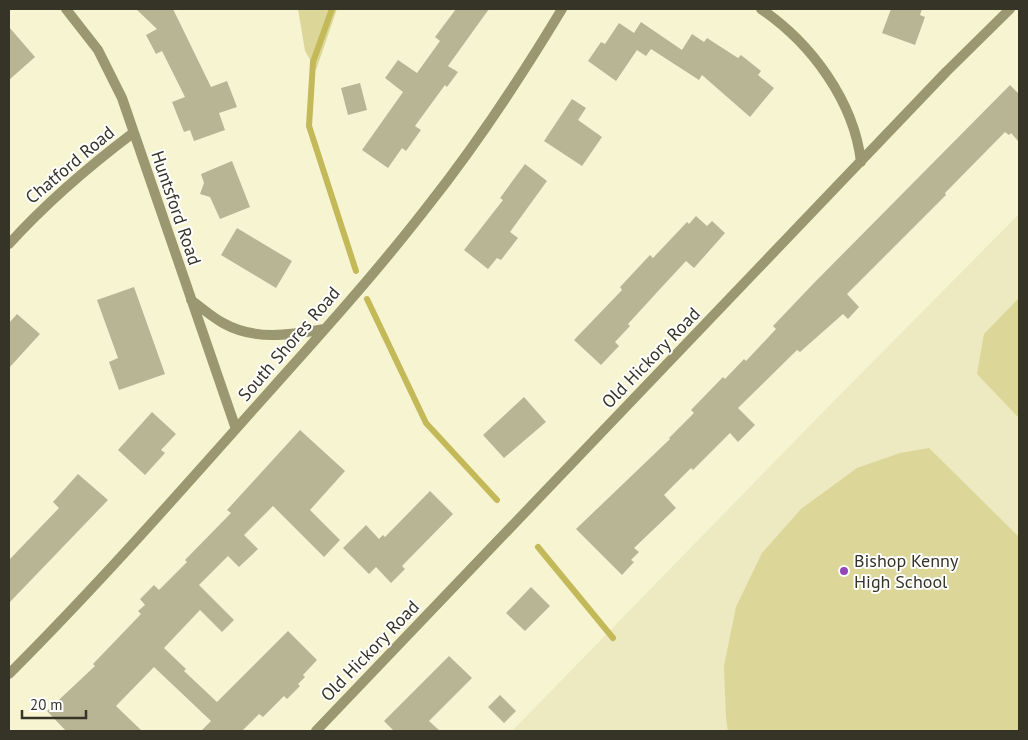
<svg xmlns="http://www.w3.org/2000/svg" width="1028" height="740" viewBox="0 0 1028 740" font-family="'PT Sans',sans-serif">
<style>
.built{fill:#ede9c0}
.green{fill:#dcd698}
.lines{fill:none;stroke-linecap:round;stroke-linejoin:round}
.stream{stroke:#c3b958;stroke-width:6}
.building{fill:#b8b595}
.minor{stroke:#9b9871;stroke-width:10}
.poi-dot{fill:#9245b6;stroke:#fff;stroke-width:2}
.labels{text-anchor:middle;stroke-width:4;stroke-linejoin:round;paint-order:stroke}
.street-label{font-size:18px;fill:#353427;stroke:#fff}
.poi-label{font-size:18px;fill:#353427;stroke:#fff;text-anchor:start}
</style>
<rect width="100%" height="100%" fill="#f7f4d2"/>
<!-- built -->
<path class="built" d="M 1019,214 L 1019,731 L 512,731 L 824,411 Z"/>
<!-- green -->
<path class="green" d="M 298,9 L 337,9 L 316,70 L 305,51 Z
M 1019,298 L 1019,418 L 977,374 L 984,334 Z
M 929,448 L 1019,537 L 1019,731 L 728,731 L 726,718 L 724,666 L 736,607 L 762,553 L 801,509 L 857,468 L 900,453 Z"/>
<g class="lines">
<!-- stream -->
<path class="stream" d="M 332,9 L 313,62 L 309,126 L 356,271
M 367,299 L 426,423 L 497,500
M 538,547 L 613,638"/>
</g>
<!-- building -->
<path class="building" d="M 136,9 L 173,9 L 211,87 L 227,81 L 237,107 L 219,113 L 225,130 L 194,141 L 190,130 L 184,132 L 172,102 L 185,97 L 162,51 L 156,54 L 146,35 L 157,29 Z
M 456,9 L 489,9 L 448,66 L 458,72 L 447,87 L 445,85 L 415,126 L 421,130 L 406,151 L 402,148 L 388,168 L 362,150 L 403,92 L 385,78 L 398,60 L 417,73 L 440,41 L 435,37 Z
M 891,9 L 922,9 L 920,15 L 925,17 L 915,45 L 882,33 Z
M 641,22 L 682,50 L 692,34 L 704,42 L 707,38 L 738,58 L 741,55 L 761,71 L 758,75 L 774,88 L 750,117 L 702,75 L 699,80 L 651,49 L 646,56 L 637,50 L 616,81 L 588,61 L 601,42 L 605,44 L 619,23 L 634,33 Z
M 9,27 L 35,57 L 9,80 Z
M 360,83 L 367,110 L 348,115 L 341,88 Z
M 1010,85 L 1019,94 L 1019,142 L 1011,133 L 1009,135 L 1005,132 L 945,193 L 946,195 L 847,294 L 859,307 L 848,319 L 843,314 L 800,352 L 797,350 L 738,408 L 755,425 L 738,442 L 730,433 L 693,470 L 691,468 L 664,495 L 676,508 L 634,548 L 639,552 L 631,560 L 634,562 L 622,575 L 576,529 L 670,439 L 669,438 L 694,413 L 691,410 L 723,377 L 725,379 L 744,359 L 746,361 L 776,329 L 773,326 L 813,284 Z
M 572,99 L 586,108 L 578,120 L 602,137 L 582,166 L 544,141 Z
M 232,161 L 250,207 L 220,219 L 210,197 L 200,194 L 204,183 L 201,174 Z
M 525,164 L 547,181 L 510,232 L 518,238 L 501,260 L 497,258 L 488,269 L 464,250 L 503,200 L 500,198 Z
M 696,216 L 707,226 L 712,221 L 725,233 L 694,268 L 686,261 L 660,289 L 628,324 L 630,326 L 615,342 L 619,346 L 601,365 L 574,340 L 622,290 L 620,287 L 650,255 L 653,258 L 687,222 L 689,224 Z
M 237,228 L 292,261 L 276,288 L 221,255 Z
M 134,287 L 165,374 L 119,390 L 109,362 L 118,358 L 97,300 Z
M 17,314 L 40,334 L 9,368 L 9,323 Z
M 524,397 L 546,422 L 504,458 L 483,435 Z
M 152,412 L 176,434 L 161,450 L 165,453 L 145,475 L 118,450 Z
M 300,430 L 345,471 L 310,510 L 340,540 L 324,557 L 273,506 L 244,535 L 258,549 L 239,567 L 228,556 L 199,585 L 234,620 L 222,632 L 200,610 L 164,648 L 186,669 L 184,671 L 217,702 L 288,631 L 317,660 L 303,675 L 305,677 L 298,684 L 300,686 L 287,699 L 284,696 L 263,717 L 259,714 L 242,731 L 201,731 L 211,721 L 154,667 L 116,706 L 142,731 L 66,731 L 47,711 L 95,666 L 93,664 L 141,614 L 138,611 L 145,605 L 140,599 L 154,585 L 159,590 L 187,562 L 185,560 L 231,513 L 227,510 Z
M 78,474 L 108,500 L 9,603 L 9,560 L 59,508 L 53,502 Z
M 430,491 L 453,514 L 402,566 L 405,569 L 391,583 L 376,567 L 369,574 L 343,548 L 366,525 L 379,539 L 383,535 L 385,537 Z
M 531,587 L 550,606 L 525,631 L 506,613 Z
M 449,656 L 472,678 L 429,721 L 440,731 L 394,731 L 384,721 Z
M 500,695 L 516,711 L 504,723 L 488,707 Z"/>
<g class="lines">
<!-- minor -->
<path class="minor" d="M 66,9 L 98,50 L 122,98 L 236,429
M 761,9 C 811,43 854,101 861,162
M 9,244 C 47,202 88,167 133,133
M 191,300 C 202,308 212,317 223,323 C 255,341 290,335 324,329
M 9,674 C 93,590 172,501 251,412 C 311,345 372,278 427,207 C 477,144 521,77 562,9
M 316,731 L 946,72 L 1010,9"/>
</g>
<!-- markers -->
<circle class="poi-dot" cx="844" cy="571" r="5"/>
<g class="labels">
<!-- street labels -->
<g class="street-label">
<text transform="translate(70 165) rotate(-40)" y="6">Chatford Road</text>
<text transform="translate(176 208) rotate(71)" y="6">Huntsford Road</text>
<text transform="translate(289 344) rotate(-49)" y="6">South Shores Road</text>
<text transform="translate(651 358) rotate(-46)" y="6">Old Hickory Road</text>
<text transform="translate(370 651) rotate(-46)" y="6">Old Hickory Road</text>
</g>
<!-- poi labels -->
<g class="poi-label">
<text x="854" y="567">Bishop Kenny<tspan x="854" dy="21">High School</tspan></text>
</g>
</g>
<!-- border -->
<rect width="1028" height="740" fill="none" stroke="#353427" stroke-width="20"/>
<!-- scale -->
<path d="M22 710v8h64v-8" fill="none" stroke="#353427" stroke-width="2.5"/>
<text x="30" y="710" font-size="15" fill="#353427" stroke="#ffffff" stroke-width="4" paint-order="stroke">20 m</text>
</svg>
